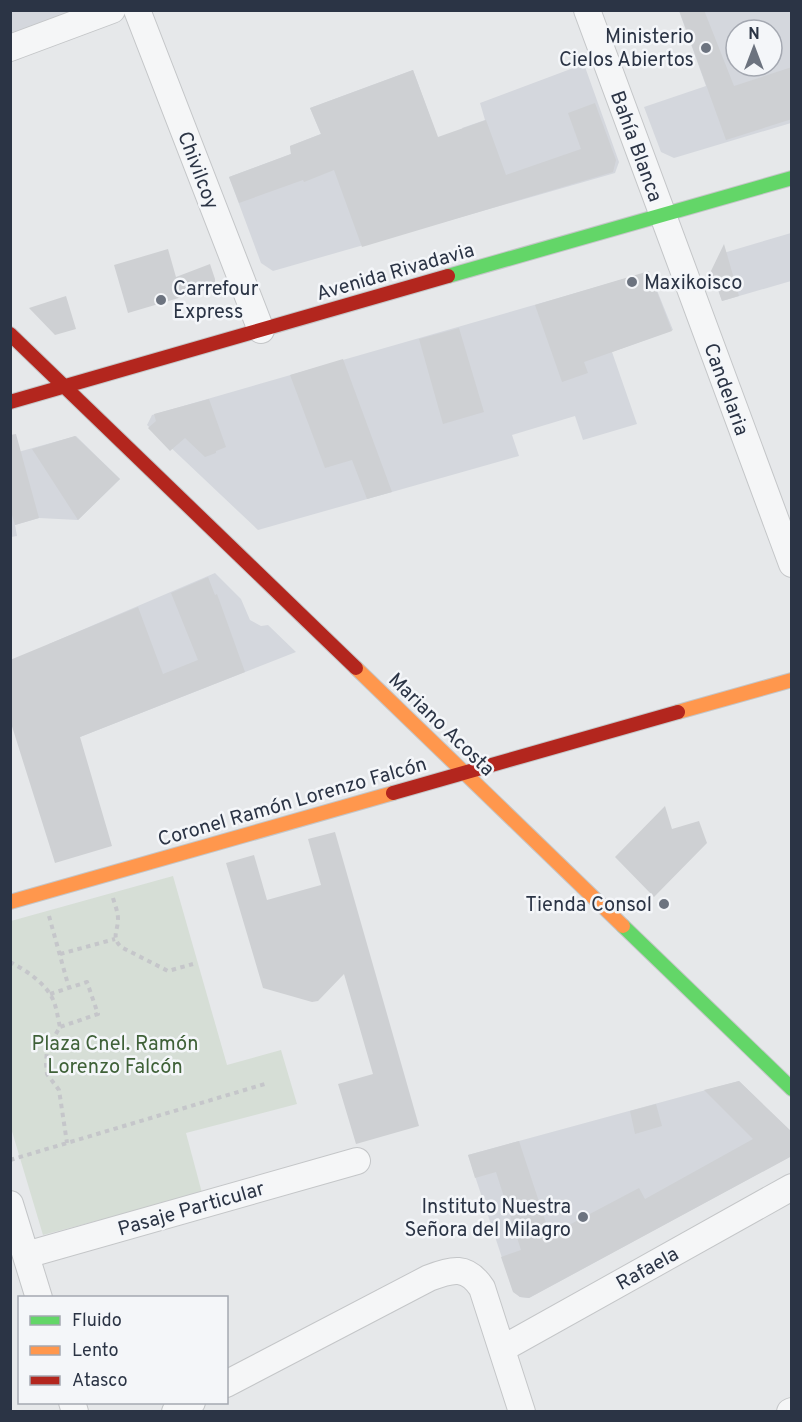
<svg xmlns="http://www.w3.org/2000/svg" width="802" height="1422" viewBox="0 0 802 1422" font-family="Overpass,sans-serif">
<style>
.built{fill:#d4d7dd;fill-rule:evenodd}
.green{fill:#d6ded6}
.building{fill:#ced0d3}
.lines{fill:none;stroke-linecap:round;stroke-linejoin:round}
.street-casing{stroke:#c4c6c8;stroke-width:28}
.fast-casing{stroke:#c4c6c8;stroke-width:16}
.slow-casing{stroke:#c4c6c8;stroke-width:16}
.jam-casing{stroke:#c4c6c8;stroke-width:16}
.path{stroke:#c5c6ca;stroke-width:4;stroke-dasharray:4.5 4.5;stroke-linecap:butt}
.street{stroke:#f5f6f7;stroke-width:26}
.fast{stroke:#63d668;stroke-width:14}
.slow{stroke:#ff974d;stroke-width:14}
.jam{stroke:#b3261e;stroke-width:14}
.poi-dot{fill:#6c737f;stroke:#f4f6f9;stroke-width:2}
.labels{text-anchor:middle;stroke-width:5;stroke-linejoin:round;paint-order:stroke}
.poi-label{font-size:20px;fill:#2b3445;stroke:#f4f6f9;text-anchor:end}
.street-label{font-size:20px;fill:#2b3445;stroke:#f4f6f9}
.park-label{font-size:20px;fill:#3f6138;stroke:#f4f6f9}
</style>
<rect width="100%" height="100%" fill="#e6e8ea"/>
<!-- built -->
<path class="built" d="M 11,11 L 75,11 L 11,34 Z
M 679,11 L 791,11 L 791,123 L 674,158 L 661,152 L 644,107 L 706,86 ZM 736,30 L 772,30 L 772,66 L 736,66 Z
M 584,64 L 619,162 L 615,173 L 273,271 L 261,263 L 229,177 L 291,154 L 290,146 L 321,134 L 310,108 L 413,70 L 440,144 L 465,135 L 462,128 L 485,120 L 480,103 Z
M 791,233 L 791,281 L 722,301 L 712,271 L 720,254 Z
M 645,273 L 652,278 L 673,330 L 612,352 L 637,424 L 583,440 L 575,416 L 512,435 L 519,456 L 258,530 L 147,425 L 152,415 Z
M 76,436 L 120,479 L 78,520 L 39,518 L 15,525 L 17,536 L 11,537 L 11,454 Z
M 215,573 L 241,599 L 250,620 L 261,626 L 268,625 L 296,652 L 80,737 L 49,644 Z
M 739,1081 L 791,1132 L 791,1156 L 529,1298 L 520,1297 L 513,1291 L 468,1155 Z"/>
<!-- green -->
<path class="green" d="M 173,876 L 227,1065 L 281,1050 L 297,1104 L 186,1133 L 202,1193 L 43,1235 L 11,1128 L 11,921 Z"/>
<!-- building -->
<path class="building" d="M 679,10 L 704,10 L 734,86 L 792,67 L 792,119 L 726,140 Z
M 413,70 L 438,137 L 486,120 L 506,175 L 581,149 L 568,113 L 595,103 L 616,160 L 613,172 L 362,247 L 334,170 L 304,182 L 303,180 L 239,203 L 229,177 L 291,154 L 290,146 L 321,134 L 310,108 Z
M 724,244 L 739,296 L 722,301 L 711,271 Z
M 168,249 L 176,277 L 210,264 L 215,279 L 215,283 L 209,289 L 128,313 L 114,265 Z
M 649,271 L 672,331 L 584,362 L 588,373 L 562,382 L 535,305 Z
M 66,296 L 76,329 L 55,335 L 29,308 Z
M 459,328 L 484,412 L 443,424 L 419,339 Z
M 343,359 L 392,492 L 367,499 L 352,460 L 325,468 L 290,375 Z
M 209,399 L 226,447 L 216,451 L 216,453 L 205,457 L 185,438 L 170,451 L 148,428 L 156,421 L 154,414 Z
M 16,434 L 39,518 L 15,525 L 10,508 L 10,435 Z
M 75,436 L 120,479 L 78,520 L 32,449 Z
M 208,577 L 215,595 L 217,594 L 245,672 L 80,737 L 112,846 L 55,863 L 10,720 L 10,660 L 138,607 L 163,674 L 198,660 L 171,593 Z
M 665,806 L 672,829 L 699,821 L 707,843 L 654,897 L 615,857 Z
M 335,832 L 419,1126 L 356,1144 L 338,1084 L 373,1074 L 344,974 L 318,1001 L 312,1002 L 263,988 L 226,863 L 254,855 L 267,900 L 321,885 L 308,839 Z
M 739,1081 L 792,1132 L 792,1156 L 529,1298 L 520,1297 L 513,1292 L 501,1257 L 521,1250 L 496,1172 L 475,1178 L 468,1155 L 519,1141 L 550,1235 L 639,1188 L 645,1199 L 753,1139 L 704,1090 Z
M 656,1104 L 662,1126 L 635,1134 L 630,1111 Z"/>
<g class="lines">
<defs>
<path id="street" d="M 137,10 L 261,330
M 587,10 L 792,564
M 10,48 L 112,10
M 10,1204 L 39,1298
M 26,1255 L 357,1161
M 502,1349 L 792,1187
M 226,1384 L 429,1278 C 452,1269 467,1265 482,1288 L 522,1412
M 72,1402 L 75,1412
M 175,1412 L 192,1402
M 790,1412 L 792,1411"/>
<path id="fast" d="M 448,276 L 792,178
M 623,926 L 792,1089"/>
<path id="slow" d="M 356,668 L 623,926
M 678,712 L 792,680
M 10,902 L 393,793"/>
<path id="jam" d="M 10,334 L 356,668
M 10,402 L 448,276
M 393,793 L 678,712"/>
</defs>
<!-- street casing -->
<use href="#street" class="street-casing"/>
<!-- fast casing -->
<use href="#fast" class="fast-casing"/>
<!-- slow casing -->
<use href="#slow" class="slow-casing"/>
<!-- jam casing -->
<use href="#jam" class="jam-casing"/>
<!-- path -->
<path class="path" d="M 113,898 C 115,905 118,912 118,919 C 118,931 111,937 121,947 L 168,971 L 193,964
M 49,916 L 69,988
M 60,954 L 115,939
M 10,962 C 26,970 48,985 54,1002 C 57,1010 58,1019 60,1027 L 47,1049 L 46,1064 L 47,1074 L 59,1090 L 67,1143
M 50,994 L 87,982 L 98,1014 L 60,1027
M 10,1160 L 268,1083"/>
<!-- street -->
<use href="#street" class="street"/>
<!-- fast -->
<use href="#fast" class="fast"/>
<!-- slow -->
<use href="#slow" class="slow"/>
<!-- jam -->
<use href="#jam" class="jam"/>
</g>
<!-- markers -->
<g class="poi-dot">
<circle cx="706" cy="48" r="6"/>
<circle cx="632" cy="282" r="6"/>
<circle cx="161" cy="300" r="6"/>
<circle cx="664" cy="904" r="6"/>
<circle cx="583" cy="1217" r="6"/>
</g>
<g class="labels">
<!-- poi labels -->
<g class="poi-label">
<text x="694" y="43">Ministerio<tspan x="694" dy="23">Cielos Abiertos</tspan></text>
<text x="644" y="289" text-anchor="start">Maxikoisco</text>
<text x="173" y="295" text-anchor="start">Carrefour<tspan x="173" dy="23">Express</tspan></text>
<text x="652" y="911">Tienda Consol</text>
<text x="571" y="1213">Instituto Nuestra<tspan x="571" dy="23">Señora del Milagro</tspan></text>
</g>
<!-- street labels -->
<g class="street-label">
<text transform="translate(637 146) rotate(70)" y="7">Bahía Blanca</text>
<text transform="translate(199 170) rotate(69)" y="7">Chivilcoy</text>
<text transform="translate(395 271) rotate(-16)" y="7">Avenida Rivadavia</text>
<text transform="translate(727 389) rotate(70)" y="7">Candelaria</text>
<text transform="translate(442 724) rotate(44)" y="7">Mariano Acosta</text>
<text transform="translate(292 801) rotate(-16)" y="7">Coronel Ramón Lorenzo Falcón</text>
<text transform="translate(191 1208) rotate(-16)" y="7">Pasaje Particular</text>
<text transform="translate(647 1268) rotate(-29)" y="7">Rafaela</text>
</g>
<!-- park labels -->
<g class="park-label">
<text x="115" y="1050">Plaza Cnel. Ramón<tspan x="115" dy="23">Lorenzo Falcón</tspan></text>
</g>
</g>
<!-- border -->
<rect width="802" height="1422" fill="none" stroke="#2b3445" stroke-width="24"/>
<!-- legend -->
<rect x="18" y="1296" width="210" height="108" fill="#f4f6f9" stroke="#a4a8b1" stroke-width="1.5"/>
<rect x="30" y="1316" width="30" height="9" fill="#63d668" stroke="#a4a8b1" stroke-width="1.5"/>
<text x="72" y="1326" font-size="18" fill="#2b3445">Fluido</text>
<rect x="30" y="1346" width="30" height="9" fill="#ff974d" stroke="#a4a8b1" stroke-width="1.5"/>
<text x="72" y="1356" font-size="18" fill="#2b3445">Lento</text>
<rect x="30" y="1376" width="30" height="9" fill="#b3261e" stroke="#a4a8b1" stroke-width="1.5"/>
<text x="72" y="1386" font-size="18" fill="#2b3445">Atasco</text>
<!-- north arrow -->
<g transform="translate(754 48)"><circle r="28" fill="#f4f6f9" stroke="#a4a8b1" stroke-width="1.5"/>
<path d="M0-4.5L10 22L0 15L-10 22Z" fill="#6c737f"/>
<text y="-9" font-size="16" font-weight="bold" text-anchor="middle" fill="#2b3445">N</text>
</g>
</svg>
